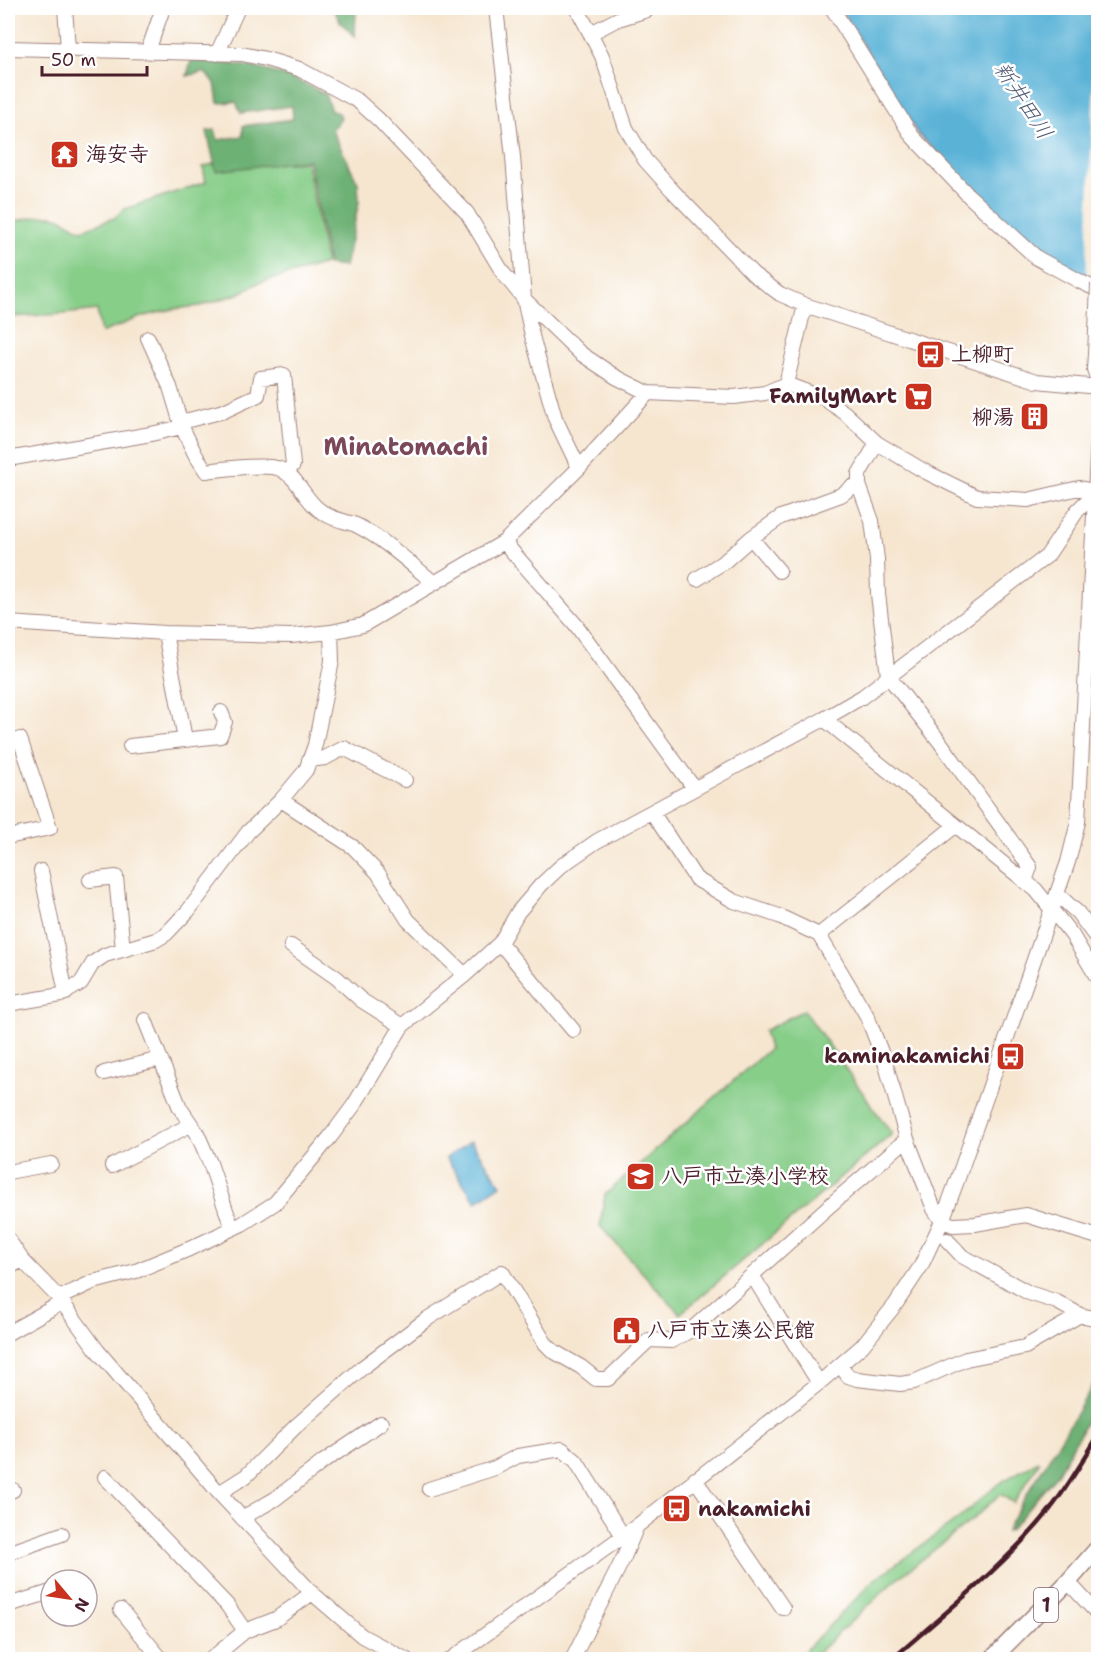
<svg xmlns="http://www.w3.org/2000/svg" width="1106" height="1667" viewBox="0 0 1106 1667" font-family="'Shantell Sans','Klee One',sans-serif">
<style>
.green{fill:#87ce89;stroke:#68765a;stroke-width:1.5}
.forest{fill:#6db175;stroke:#5c6850;stroke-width:1.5}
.water{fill:#5ab2d7;stroke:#526881;stroke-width:1.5}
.pier{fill:#f6e6d0}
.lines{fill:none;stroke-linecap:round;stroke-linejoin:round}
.minor-casing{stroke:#a0827e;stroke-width:16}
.major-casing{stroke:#a0827e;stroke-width:19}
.minor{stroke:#fff;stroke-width:14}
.major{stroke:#fff;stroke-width:16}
.rail{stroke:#4a1f2b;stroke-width:4.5}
.minor-bridge-casing{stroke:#a0827e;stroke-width:16;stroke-linecap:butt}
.minor-bridge{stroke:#fff;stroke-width:14}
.labels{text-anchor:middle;stroke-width:5;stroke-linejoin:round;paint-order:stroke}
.shield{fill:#fff;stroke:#80626b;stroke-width:1.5}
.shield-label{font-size:20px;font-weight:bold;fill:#4a1f2b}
.poi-label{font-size:21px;font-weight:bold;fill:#4a1f2b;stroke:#fff;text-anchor:start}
.water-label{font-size:22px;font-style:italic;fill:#505a70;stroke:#fff}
.quarter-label{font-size:24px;font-weight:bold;fill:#7a4858;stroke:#fff}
</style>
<rect width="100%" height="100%" fill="#fff"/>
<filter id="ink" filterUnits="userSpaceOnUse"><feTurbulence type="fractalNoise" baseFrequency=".0167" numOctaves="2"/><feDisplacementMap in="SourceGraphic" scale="12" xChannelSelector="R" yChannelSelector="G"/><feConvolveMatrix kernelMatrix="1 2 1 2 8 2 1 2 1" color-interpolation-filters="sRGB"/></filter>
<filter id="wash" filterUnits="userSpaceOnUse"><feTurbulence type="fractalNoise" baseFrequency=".008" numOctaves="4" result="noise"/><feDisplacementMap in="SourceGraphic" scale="24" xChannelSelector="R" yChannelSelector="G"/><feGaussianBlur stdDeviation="1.35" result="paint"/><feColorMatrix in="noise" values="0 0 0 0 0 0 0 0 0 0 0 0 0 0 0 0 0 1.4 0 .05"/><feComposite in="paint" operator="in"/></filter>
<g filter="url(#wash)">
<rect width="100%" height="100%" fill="#f6e6d0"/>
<!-- green -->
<path class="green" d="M 219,162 L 267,164 L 307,162 L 326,264 L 258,283 L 238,294 L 200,306 L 173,309 L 141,317 L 101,333 L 97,310 L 63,314 L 8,317 L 8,214 L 10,222 C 25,220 46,212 60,218 C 68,222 74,227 82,230 L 114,218 L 125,209 L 206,182 L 203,167 Z
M 804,1010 L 892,1134 L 680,1314 L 600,1226 L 605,1195 L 769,1049 L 764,1031 Z
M 1038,1461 L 1039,1463 L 1014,1503 L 1000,1494 L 972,1520 L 891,1584 L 811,1659 L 797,1659 L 874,1580 L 958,1519 L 998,1484 Z"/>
<!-- forest -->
<path class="forest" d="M 333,8 L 356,8 L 355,36 L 341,23 Z
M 191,61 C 242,63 280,69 325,94 L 331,111 L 339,113 L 341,118 L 332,130 L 358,183 L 359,202 L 345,267 L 328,265 L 309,160 L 216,171 L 207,131 L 215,130 L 218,140 L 243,136 L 243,126 L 293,119 L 292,106 L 241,113 L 236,102 L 218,103 L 215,83 L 204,72 L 187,76 Z
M 1098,1375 L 1098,1401 L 1057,1474 L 1011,1529 L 1006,1531 C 1034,1478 1070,1429 1098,1375 Z"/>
<!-- water -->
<path class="water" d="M 840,8 L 1093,8 L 1098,15 L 1098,285 L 1040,255 L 917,133 Z
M 471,1141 L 501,1185 L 476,1202 L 446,1158 Z"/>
<!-- pier -->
<path class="pier" d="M 1097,8 L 1098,10 L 1098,288 L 1086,283 Z"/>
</g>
<g filter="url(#ink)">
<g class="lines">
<defs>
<path id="minor" d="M 65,8 L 68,49
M 496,8 L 513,157 L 524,299 L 533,340 L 555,418 L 579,468
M 577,8 L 602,56 L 626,128 L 645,160 L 672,190 L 753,274 L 780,294 L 805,305 L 1037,381 L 1098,387
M 832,8 L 912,136 L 969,196 L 1037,258 L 1081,282 L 1098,290
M 591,33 L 618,19 L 647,10
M 8,48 L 242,54 L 266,59 L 299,69 L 358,101 L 379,120 L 467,213 L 503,273 L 524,299 L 580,353 L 616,377 L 648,393 L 734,397 L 765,393 L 786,384 L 805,305
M 148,51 L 163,8
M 217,54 L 238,8
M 148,338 L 170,387 L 182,427 L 195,454 L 206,471 C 223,469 266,463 280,469 C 297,476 304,498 318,509 C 329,519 343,520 356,525 C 384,539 410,563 434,583
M 1095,355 L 1094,369 L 1098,381
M 786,384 L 823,398 L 845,413 L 877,443 L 924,471 L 977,497 L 1028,500 L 1079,488 L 1098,492
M 181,422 L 224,411 L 258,395 L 261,378 L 284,375 L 293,465 L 286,473
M 877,443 L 859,474 L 859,485 L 872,521 L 877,559 L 878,594 L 888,676 L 940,742 L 1030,867 L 1025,882
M 8,459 L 151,434 L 182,427
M 751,538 L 779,571
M 504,542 L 576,625 L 694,788
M 697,579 L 725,561 L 751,538 L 781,517 L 841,495 L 852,487 L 859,485
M 8,623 L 165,633 L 291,636 L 331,632 L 363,625 L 504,542 L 579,468 L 648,393
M 165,633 L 185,739
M 824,719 L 1036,890 L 1072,935 L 1098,979
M 130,746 L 220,736 L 225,722 L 221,712
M 309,760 L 325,758 L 344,748 L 405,780
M 281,800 L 306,770 L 315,745 L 332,661 L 331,632
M 652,812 L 696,879 L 734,901 L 779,916 L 819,935 L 867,1016 L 886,1065 L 907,1139 L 934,1209 L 942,1221 L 953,1225 L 975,1224 L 1026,1215 L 1098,1237
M 8,837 L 50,828 L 20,739
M 41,871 L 66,993
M 90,880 L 116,877 L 123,950
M 1057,894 L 1078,913 L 1098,940
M 819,935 L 955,826
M 500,943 L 573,1030
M 291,946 L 337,978 L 361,1000 L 402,1026
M 8,1004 L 61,995 L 81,983 L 93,963 L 105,955 L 156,940 L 166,934 L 188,911 L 248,832 L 281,800 L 353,847 L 378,873 L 408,920 L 465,975
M 145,1020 L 180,1108 L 197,1133 L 210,1163 L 232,1228
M 104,1073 L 160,1059
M 112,1166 L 190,1125
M 8,1172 L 51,1164
M 8,1239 L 22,1260 L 59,1298 L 93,1282 L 136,1271 L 189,1249 L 242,1224 L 275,1203 L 331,1136 L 354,1105 L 402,1026 L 465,975 L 500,943 L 518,912 L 541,885 L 561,866 L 597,841 L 824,719 L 862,697 L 1047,556 L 1077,511 L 1096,492
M 947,1240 L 962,1256 L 1029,1293 L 1057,1302 L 1080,1315 L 1098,1319
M 8,1268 L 22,1260
M 752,1275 L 819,1383
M 59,1298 L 97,1350 L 219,1493 L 312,1593 L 362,1636 L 407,1660
M 8,1333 L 63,1302
M 840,1365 L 848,1376 L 857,1379 L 900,1384 L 914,1382 L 966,1359 L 1025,1347 L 1080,1315
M 105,1477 L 227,1605 L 245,1631
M 695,1479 L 783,1608
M 429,1489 L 495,1468 L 518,1456 L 562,1449 L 576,1461 L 623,1536
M 8,1492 L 13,1490
M 219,1493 L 246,1476 L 296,1426 L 363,1367 L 427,1319 L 502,1272 L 545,1343 L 553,1351 L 581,1367 L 596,1379 L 608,1379 L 649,1340 L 671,1341 L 691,1330 L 828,1207 L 907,1139
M 242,1518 L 275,1499 L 323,1462 L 381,1423
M 8,1553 L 62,1534
M 1068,1582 L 1098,1614
M 8,1605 L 51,1592
M 121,1610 L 162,1660
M 210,1660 L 245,1631 L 276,1619 L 312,1593
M 450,1660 L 637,1526 L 819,1383 L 862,1346 L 895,1305 L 921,1266 L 942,1221 L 958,1178 L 1068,862 L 1078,822 L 1098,438
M 572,1660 L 624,1557 L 637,1526"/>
<path id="major" d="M 991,1660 L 1068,1582 L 1098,1548"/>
</defs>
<!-- minor casing -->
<use href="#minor" class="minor-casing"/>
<!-- major casing -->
<use href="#major" class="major-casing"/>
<!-- minor -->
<use href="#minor" class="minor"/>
<!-- major -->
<use href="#major" class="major"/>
<!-- rail -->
<path class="rail" d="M 891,1660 C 938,1619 988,1579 1030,1533 C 1057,1505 1078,1469 1098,1436"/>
<defs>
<path id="minor-bridge" d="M 1095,355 L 1098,284"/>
</defs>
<!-- minor-bridge casing -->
<use href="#minor-bridge" class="minor-bridge-casing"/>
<!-- minor-bridge -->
<use href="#minor-bridge" class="minor-bridge"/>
</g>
</g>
<!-- icons -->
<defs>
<symbol id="temple-square" viewBox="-11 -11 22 22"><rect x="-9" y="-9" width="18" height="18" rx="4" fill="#c8321e" stroke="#fff"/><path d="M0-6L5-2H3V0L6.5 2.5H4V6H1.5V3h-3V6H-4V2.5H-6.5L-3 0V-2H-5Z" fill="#fff"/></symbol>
<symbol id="bus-square" viewBox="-11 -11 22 22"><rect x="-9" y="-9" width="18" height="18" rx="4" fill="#c8321e" stroke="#fff"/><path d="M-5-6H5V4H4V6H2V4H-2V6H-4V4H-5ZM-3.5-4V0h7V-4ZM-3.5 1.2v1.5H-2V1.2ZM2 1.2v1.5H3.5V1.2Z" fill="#fff"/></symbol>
<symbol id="supermarket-square" viewBox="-11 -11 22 22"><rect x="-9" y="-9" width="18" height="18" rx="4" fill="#c8321e" stroke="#fff"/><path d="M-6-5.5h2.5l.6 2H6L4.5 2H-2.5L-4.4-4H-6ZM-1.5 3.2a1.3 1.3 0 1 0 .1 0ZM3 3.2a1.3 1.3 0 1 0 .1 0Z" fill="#fff"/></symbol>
<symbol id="building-square" viewBox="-11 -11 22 22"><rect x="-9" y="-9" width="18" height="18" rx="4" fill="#c8321e" stroke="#fff"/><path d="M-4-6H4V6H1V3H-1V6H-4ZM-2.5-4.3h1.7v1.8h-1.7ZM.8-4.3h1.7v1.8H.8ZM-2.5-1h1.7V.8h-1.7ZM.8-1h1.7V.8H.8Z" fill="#fff"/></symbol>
<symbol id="school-square" viewBox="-11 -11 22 22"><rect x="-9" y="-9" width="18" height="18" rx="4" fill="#c8321e" stroke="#fff"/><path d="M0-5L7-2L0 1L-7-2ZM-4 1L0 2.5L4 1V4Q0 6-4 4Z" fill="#fff"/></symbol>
<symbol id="civic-square" viewBox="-11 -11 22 22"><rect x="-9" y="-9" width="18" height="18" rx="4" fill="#c8321e" stroke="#fff"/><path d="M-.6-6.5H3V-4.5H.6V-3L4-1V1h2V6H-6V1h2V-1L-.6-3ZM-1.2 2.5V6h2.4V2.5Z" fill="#fff"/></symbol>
</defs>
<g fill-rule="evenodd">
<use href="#temple-square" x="48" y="138" width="33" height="33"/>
<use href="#bus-square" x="914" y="338" width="33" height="33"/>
<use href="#supermarket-square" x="902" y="380" width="33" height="33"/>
<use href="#building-square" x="1018" y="400" width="33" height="33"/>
<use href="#bus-square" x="994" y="1040" width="33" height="33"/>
<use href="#school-square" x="624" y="1160" width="33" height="33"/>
<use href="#civic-square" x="610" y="1314" width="33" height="33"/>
<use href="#bus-square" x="660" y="1492" width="33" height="33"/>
</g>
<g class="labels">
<!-- shield labels -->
<rect class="shield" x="1034" y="1588" width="24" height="34" rx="4.5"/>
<g class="shield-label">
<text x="1046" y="1612">1</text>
</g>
<!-- poi labels -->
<g class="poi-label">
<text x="86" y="161">海安寺</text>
<text x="951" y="361">上柳町</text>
<text x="897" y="403" text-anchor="end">FamilyMart</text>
<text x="1014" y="424" text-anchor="end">柳湯</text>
<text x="990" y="1063" text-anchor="end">kaminakamichi</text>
<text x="661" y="1183">八戸市立湊小学校</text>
<text x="647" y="1337">八戸市立湊公民館</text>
<text x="698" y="1516">nakamichi</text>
</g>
<!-- water labels -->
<g class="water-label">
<text transform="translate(1024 100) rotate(57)" y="8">新井田川</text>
</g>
<!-- quarter labels -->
<g class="quarter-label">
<text x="406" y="455">Minatomachi</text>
</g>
</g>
<!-- margin -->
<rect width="1106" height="1667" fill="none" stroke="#fff" stroke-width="30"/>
<!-- north arrow -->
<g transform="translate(69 1598) rotate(119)"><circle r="28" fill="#ffffff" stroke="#b7a5aa" stroke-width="1.5"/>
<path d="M0-4.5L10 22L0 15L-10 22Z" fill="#c8321e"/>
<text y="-9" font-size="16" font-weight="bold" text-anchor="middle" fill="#4a1f2b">N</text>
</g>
<!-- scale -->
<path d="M42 66v9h105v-9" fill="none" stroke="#4a1f2b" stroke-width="3"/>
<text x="51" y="66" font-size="18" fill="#4a1f2b" stroke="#ffffff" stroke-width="4.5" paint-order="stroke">50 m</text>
</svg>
